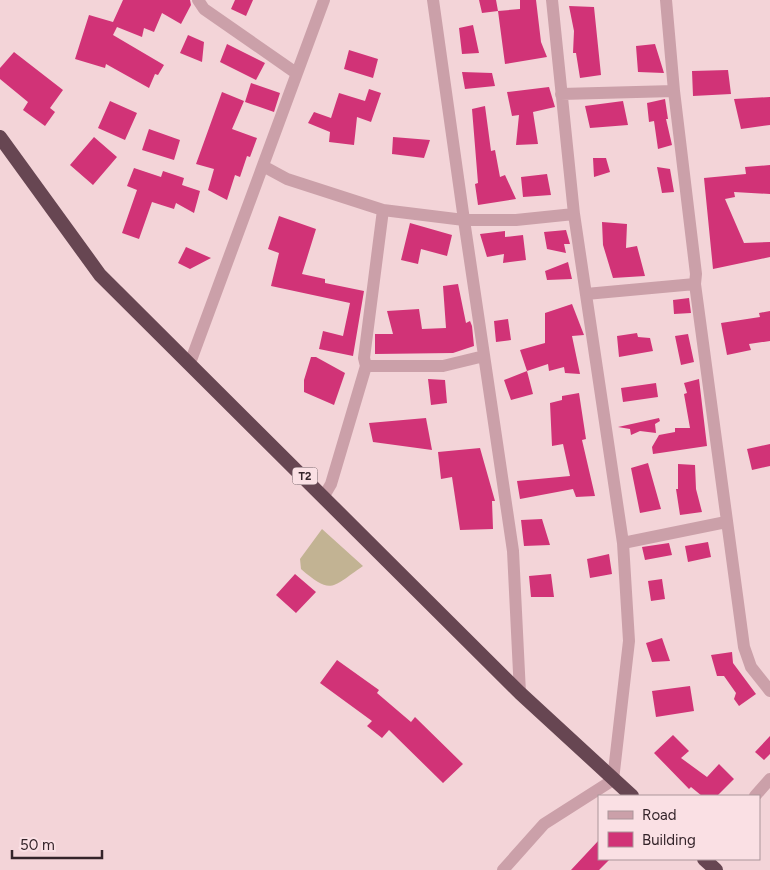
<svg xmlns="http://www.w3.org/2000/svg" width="770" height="870" viewBox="0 0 770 870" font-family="Figtree,sans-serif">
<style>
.green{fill:#c2b393}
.building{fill:#d13377}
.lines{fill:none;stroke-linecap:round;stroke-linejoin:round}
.minor{stroke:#cba0a9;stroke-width:12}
.trunk{stroke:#674652;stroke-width:14}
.labels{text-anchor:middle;stroke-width:4.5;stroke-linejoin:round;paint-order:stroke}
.shield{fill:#fae0e4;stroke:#6f5c62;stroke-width:1}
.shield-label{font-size:11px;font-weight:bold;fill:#34242a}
</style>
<rect width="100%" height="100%" fill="#f3d4d8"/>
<!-- green -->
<path class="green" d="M 322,529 L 363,566 C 332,587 332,596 301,569 L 300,559 Z"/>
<!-- building -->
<path class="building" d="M 123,0 L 190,0 L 191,5 L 181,24 L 162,13 L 154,32 L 144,28 L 142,37 L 117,27 L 113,35 L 164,65 L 158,75 L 155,74 L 149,88 L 106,64 L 105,68 L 75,59 L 89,15 L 113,22 Z
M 235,0 L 253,0 L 246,16 L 231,9 Z
M 479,0 L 496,0 L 498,11 L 482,13 Z
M 520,0 L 536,0 L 541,42 L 547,57 L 505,64 L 498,11 L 520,9 Z
M 569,6 L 594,7 L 601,75 L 580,78 L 576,53 L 573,53 L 574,31 Z
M 473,25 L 479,53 L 462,54 L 459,28 Z
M 188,35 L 204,42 L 202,62 L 180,53 Z
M 227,44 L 265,63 L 256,80 L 220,62 Z
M 655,44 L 664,73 L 638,72 L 636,46 Z
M 349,50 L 378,59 L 373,78 L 344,69 Z
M 14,52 L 63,90 L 50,108 L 55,112 L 45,126 L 23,110 L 28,102 L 0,79 L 0,68 Z
M 728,70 L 731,94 L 693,96 L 692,71 Z
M 462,72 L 492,73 L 495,86 L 465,89 Z
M 251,83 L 280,93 L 274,112 L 245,102 Z
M 549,87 L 555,107 L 533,112 L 538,144 L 516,145 L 519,115 L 512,116 L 507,92 Z
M 369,89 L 381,93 L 371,122 L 357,117 L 354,145 L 329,142 L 330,132 L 308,123 L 314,112 L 331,118 L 339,93 L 365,101 Z
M 222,92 L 244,101 L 232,129 L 257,138 L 250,157 L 247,156 L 240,177 L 235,175 L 227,200 L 208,190 L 214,169 L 196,164 Z
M 770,97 L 770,125 L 741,129 L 734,99 Z
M 665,99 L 668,119 L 666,119 L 672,145 L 658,149 L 654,121 L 649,122 L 647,103 Z
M 110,101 L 137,113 L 125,140 L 98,128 Z
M 623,101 L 628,125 L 590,128 L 585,106 Z
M 485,106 L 491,151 L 495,150 L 500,177 L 505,175 L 516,199 L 478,205 L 475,184 L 478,183 L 472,109 Z
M 149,129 L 180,140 L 174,160 L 142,150 Z
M 94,137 L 117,157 L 93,185 L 70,165 Z
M 393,137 L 430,140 L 424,158 L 392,154 Z
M 593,158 L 606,158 L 610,172 L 594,177 Z
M 770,165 L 770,194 L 734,192 L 735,197 L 725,199 L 744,243 L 770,242 L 770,257 L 713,269 L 704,178 L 746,174 L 745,167 Z
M 657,167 L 670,169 L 674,192 L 662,193 Z
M 134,168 L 161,177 L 163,171 L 184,178 L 182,185 L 200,191 L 194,213 L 176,203 L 174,209 L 152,202 L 139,239 L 122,233 L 137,190 L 127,186 Z
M 547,174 L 551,195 L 523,197 L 521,177 Z
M 279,216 L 316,229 L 302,274 L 325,279 L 325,283 L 364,291 L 353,356 L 319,349 L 323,331 L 343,336 L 350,303 L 271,286 L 279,253 L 268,249 Z
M 602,222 L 627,224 L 626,248 L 637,246 L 645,276 L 613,278 L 603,245 Z
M 410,223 L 452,235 L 447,256 L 421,249 L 418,264 L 401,260 Z
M 566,230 L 570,244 L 564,244 L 566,253 L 547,249 L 544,232 Z
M 505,231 L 505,237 L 523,235 L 526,260 L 503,263 L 504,254 L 487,257 L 480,234 Z
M 186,247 L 211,258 L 190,269 L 178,263 Z
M 568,262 L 572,279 L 547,280 L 545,271 Z
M 458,284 L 466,323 L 470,321 L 472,326 L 474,346 L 453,353 L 375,354 L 375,334 L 393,334 L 387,311 L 419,309 L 422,329 L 446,328 L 443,286 Z
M 689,298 L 691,313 L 674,314 L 673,300 Z
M 572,304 L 584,335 L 572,336 L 580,374 L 565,373 L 564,367 L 549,371 L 548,364 L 527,371 L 520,350 L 545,343 L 545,313 Z
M 770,311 L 770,341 L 749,344 L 751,350 L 727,355 L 721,323 L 760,317 L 759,313 Z
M 508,319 L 511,340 L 496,342 L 494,321 Z
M 637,333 L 638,337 L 650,338 L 653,351 L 619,357 L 617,336 Z
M 688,334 L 694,362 L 681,365 L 675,336 Z
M 311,357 L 316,357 L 345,373 L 334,405 L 304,392 L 304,380 Z
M 527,371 L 533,394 L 511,400 L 504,380 Z
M 428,379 L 445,380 L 447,403 L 431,405 Z
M 699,379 L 707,446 L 653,454 L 652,447 L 659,435 L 675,432 L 675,428 L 690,428 L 684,394 L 687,393 L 684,383 Z
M 656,383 L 658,397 L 623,402 L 621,388 Z
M 579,393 L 586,439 L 582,440 L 595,496 L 576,497 L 573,489 L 520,499 L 517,481 L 570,476 L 563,444 L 552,446 L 550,403 L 562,400 L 562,396 Z
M 426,418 L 432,450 L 373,442 L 369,423 Z
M 659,418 L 660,421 L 655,424 L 656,433 L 640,431 L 631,435 L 630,429 L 618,427 Z
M 770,444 L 770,466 L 752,470 L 747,449 Z
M 480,448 L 495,501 L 492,501 L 493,529 L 460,530 L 452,477 L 441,479 L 438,452 Z
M 648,463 L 661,509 L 640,513 L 631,468 Z
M 678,464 L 695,465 L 696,489 L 702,512 L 680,515 L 676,489 L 678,489 Z
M 542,519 L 550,545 L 524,546 L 521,520 Z
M 708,542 L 711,557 L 688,562 L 685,546 Z
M 669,543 L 672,555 L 645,560 L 642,547 Z
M 609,554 L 612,574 L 590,578 L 587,559 Z
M 295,574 L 316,592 L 296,613 L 276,595 Z
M 551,574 L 554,597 L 531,597 L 529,576 Z
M 662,579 L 665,599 L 651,601 L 648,581 Z
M 662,638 L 670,661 L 652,662 L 646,643 Z
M 732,652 L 733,663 L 756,694 L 739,706 L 734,699 L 736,693 L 724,676 L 717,676 L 711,655 Z
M 337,660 L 379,690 L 377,693 L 411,722 L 415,717 L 463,764 L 443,783 L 389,730 L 382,738 L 367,726 L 372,721 L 320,683 Z
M 690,686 L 694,711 L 656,717 L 652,691 Z
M 673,735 L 689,751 L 681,758 L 707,777 L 719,764 L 734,779 L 717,796 L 702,796 L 691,787 L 689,789 L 654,753 Z
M 770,736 L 770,754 L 764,760 L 755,752 Z
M 599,840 L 599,859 L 610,859 L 599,870 L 571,870 Z"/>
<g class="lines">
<!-- minor -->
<path class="minor" d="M 198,0 L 204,9 L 296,73
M 433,0 L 464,220 L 516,220 L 574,214
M 666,0 L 674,91 L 696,274 L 695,284 L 744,647 L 751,667 L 770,691
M 561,94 L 674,91
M 263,166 L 287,179 L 383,210 L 464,220 L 513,551 L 520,693
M 586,294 L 695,284
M 190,363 L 324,0
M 366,366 L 443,366 L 484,356
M 324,496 L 331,484 L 366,366 L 364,358 L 383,210
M 623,543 L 726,522
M 755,796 L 770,779
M 503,870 L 544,824 L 613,780 L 629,641 L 623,543 L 574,214 L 552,0"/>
<!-- trunk -->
<path class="trunk" d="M 0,137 L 100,275 L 520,693 L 632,796
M 704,859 L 716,870"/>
</g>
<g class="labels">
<!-- shield labels -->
<rect class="shield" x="292.5" y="467.5" width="25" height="17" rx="4"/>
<g class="shield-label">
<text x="305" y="480">T2</text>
</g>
</g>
<!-- legend -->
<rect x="598" y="795" width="162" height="65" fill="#fae0e4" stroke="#ab959a"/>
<rect x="608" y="811" width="25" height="8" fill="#cba0a9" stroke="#ab959a"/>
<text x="642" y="820" font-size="15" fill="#34242a">Road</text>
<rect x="608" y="832" width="25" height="15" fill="#d13377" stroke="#ab959a"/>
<text x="642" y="845" font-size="15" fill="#34242a">Building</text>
<!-- scale -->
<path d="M12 850v8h90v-8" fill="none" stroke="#34242a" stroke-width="2.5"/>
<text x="20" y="850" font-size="15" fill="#34242a" stroke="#fae0e4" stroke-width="4" paint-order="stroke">50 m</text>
</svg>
